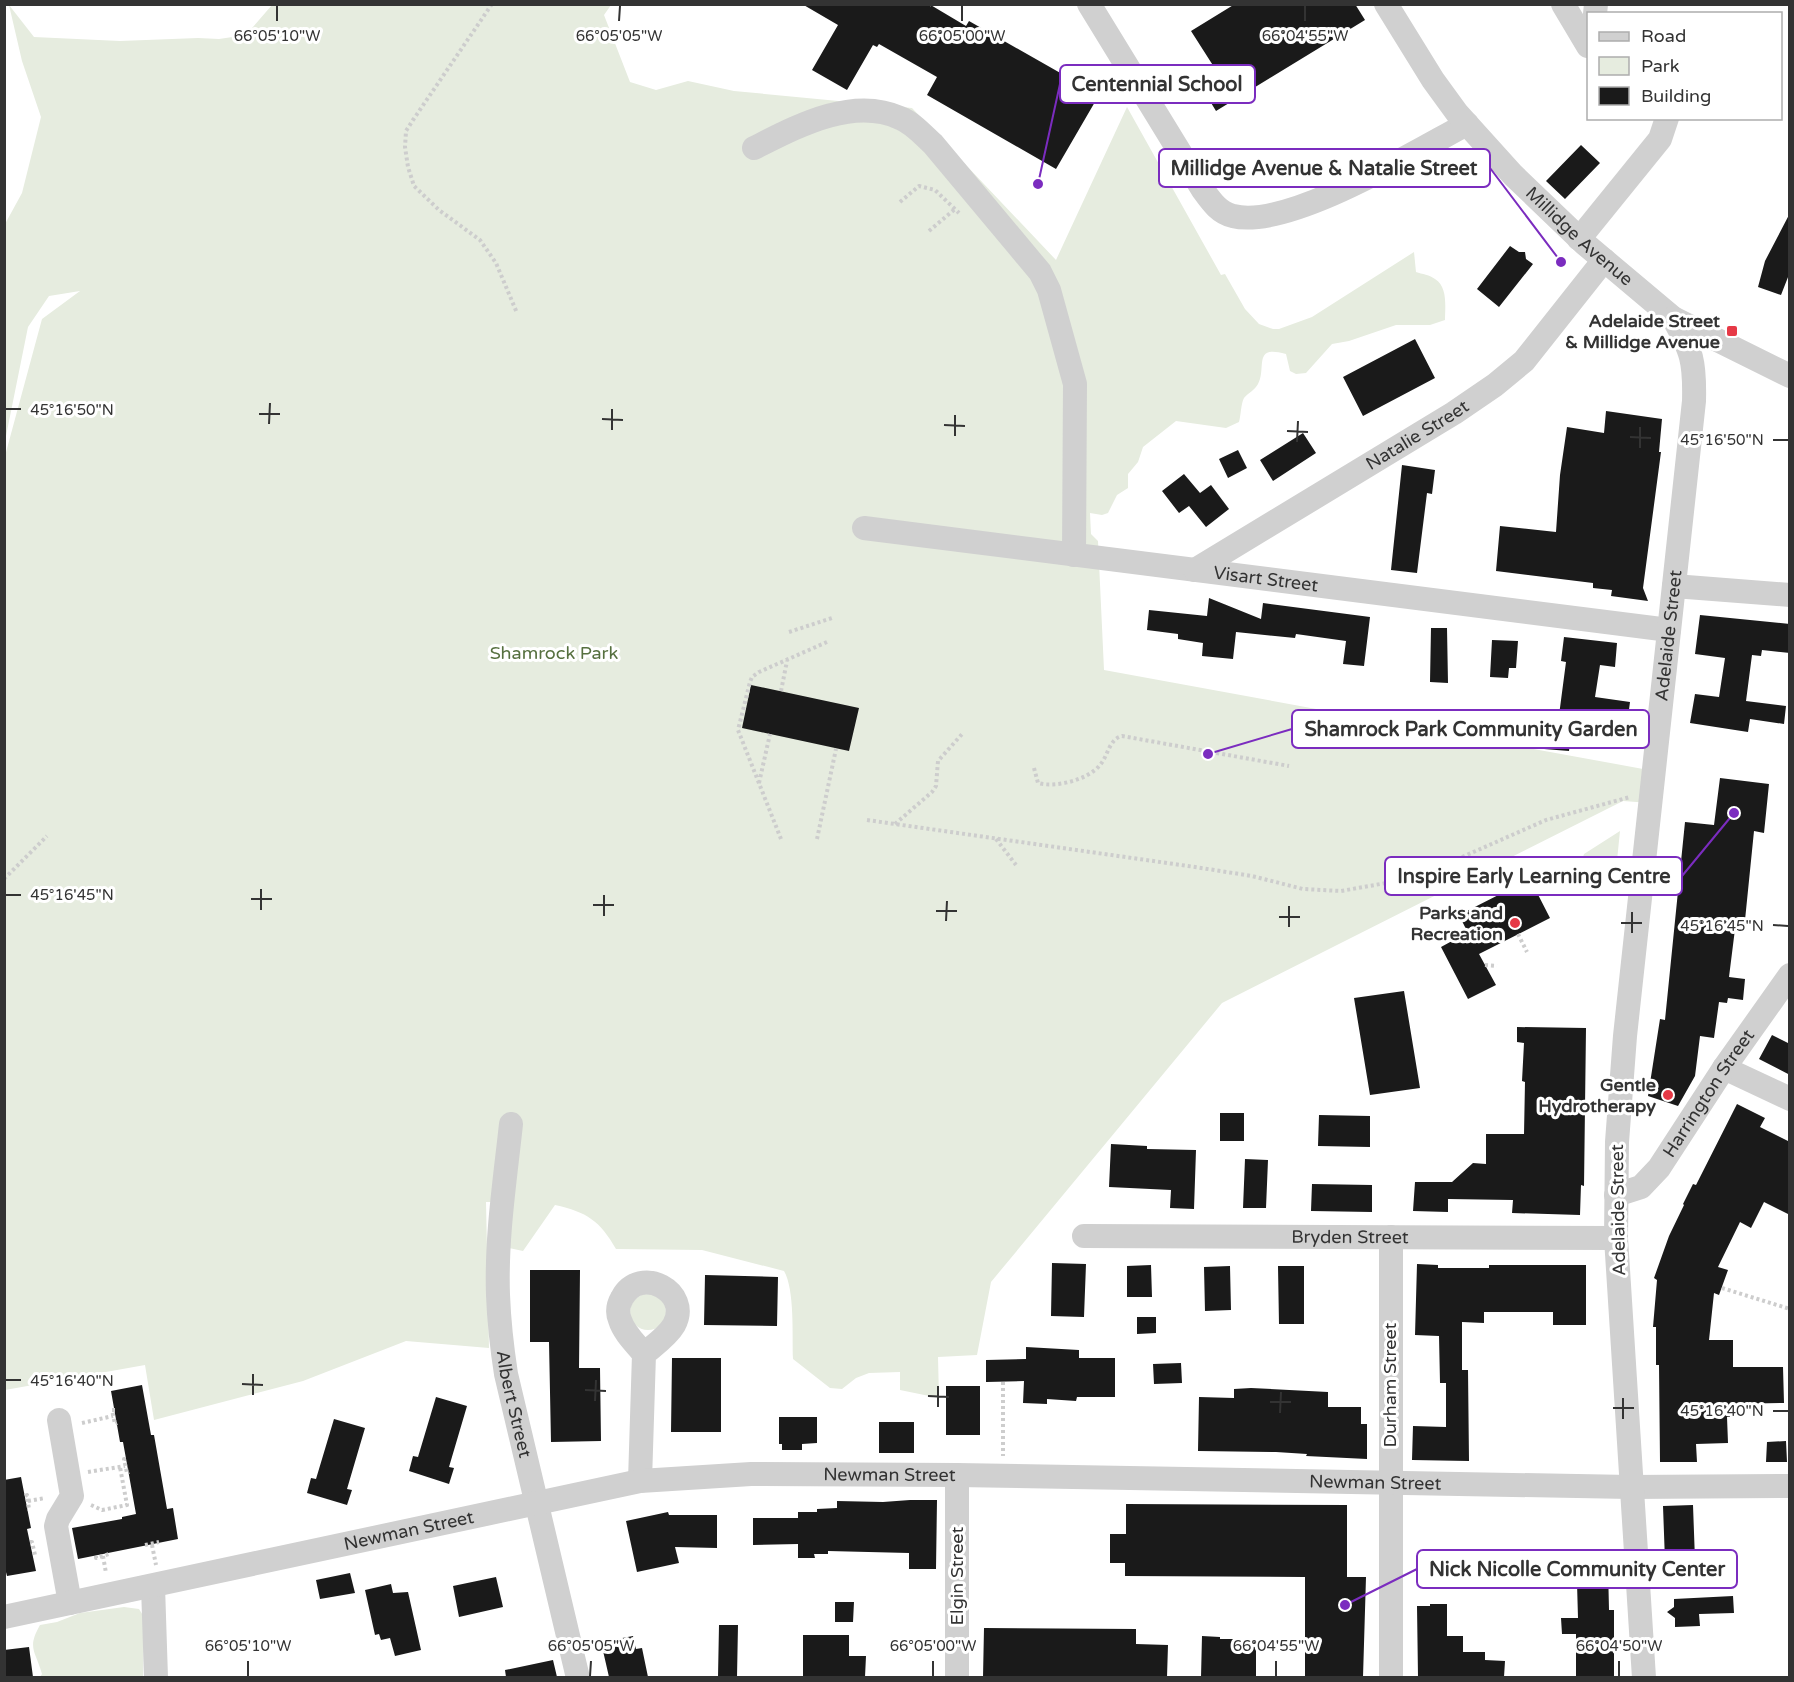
<svg xmlns="http://www.w3.org/2000/svg" width="1794" height="1682" viewBox="0 0 1794 1682" font-family="'Varela Round',sans-serif">
<style>
.green{fill:#e6ecdf}
.building{fill:#1a1a1a}
.lines{fill:none;stroke-linecap:round;stroke-linejoin:round}
.path{stroke:#cdcdcd;stroke-width:4;stroke-dasharray:3 3;stroke-linecap:butt}
.minor{stroke:#d0d0d0;stroke-width:24}
.ticks{fill:none;stroke:#333;stroke-width:2}
.poi-dot{fill:#e63946;stroke:#fff;stroke-width:2}
.labels{text-anchor:middle;stroke-width:6;stroke-linejoin:round;paint-order:stroke}
.street-label{font-size:18px;fill:#333;stroke:#fff}
.poi-label{font-size:18px;font-weight:bold;fill:#333;stroke:#fff;text-anchor:end}
.park-label{font-size:18px;fill:#56703f;stroke:#fff}
.ticks-label{font-size:15px;text-anchor:middle;fill:#333;stroke:#fff;stroke-width:6;stroke-linejoin:round;paint-order:stroke}
.leader{fill:none;stroke:#7b2cbf;stroke-width:2}
.callout-dot{fill:#7b2cbf;stroke:#fff;stroke-width:2}
.callout{fill:#fff;stroke:#7b2cbf;stroke-width:2}
.callout-label{font-size:20px;text-anchor:middle;font-weight:bold;fill:#333}
</style>
<rect width="100%" height="100%" fill="#fff"/>
<!-- green -->
<path class="green" d="M 9,5 L 34,37 L 120,41 L 198,38 L 219,39 L 246,35 L 272,5 L 611,5 L 604,15 L 630,82 L 656,90 L 688,81 L 734,91 L 912,108 L 1056,260 L 1127,107 L 1221,275 L 1225,274 L 1245,309 L 1259,324 L 1273,329 L 1279,329 L 1312,317 L 1414,252 L 1416,272 C 1422,274 1430,275 1435,279 C 1448,287 1445,307 1445,320 L 1430,325 L 1396,325 L 1349,341 L 1332,344 L 1306,373 L 1296,374 L 1290,371 L 1286,354 C 1252,344 1267,368 1258,384 C 1255,390 1248,393 1244,398 C 1241,403 1241,415 1239,422 L 1226,428 L 1176,421 L 1143,447 L 1138,462 L 1128,474 L 1128,488 L 1117,495 L 1108,513 L 1102,515 L 1090,513 L 1091,534 L 1098,541 L 1104,670 L 1654,771 L 1650,803 L 1623,801 L 1222,1003 L 991,1282 L 977,1355 L 938,1357 L 939,1398 L 900,1390 L 900,1372 L 869,1373 L 856,1378 L 842,1389 L 830,1388 L 793,1359 C 792,1336 795,1290 784,1271 L 702,1250 L 616,1249 C 600,1221 587,1212 555,1205 L 523,1251 L 509,1248 L 512,1202 L 486,1202 L 489,1348 L 406,1341 L 303,1381 L 154,1420 L 145,1365 L 5,1390 L 5,456 L 42,319 L 80,291 L 49,296 L 28,327 L 5,441 L 5,224 L 22,193 L 41,117 L 22,61 Z
M 1620,831 L 1614,890 L 1600,896 L 1583,857 L 1584,854 Z
M630 1312a18 18 0 1 1 36 0a18 18 0 1 1-36 0Z
M 124,1607 L 139,1609 L 144,1617 L 143,1677 L 40,1677 L 42,1674 C 35,1650 27,1648 40,1625 L 57,1622 L 80,1613 Z"/>
<!-- building -->
<path class="building" d="M 802,4 L 929,4 L 966,26 L 969,21 L 1099,95 L 1056,169 L 927,95 L 937,77 L 879,44 L 877,47 L 873,45 L 847,90 L 812,70 L 838,25 Z
M 1235,4 L 1355,4 L 1365,20 L 1216,111 L 1196,78 L 1214,67 L 1191,31 Z
M 1581,145 L 1600,163 L 1565,199 L 1546,181 Z
M 1790,213 L 1790,272 L 1781,295 L 1758,287 L 1765,261 Z
M 1510,246 L 1519,252 L 1525,252 L 1526,259 L 1533,264 L 1499,307 L 1477,289 Z
M 1415,339 L 1435,378 L 1363,416 L 1343,377 Z
M 1606,411 L 1662,419 L 1659,452 L 1661,452 L 1643,588 L 1648,601 L 1611,596 L 1612,590 L 1593,588 L 1593,583 L 1496,571 L 1500,526 L 1556,532 L 1560,475 L 1567,427 L 1604,433 Z
M 1303,433 L 1316,453 L 1273,481 L 1260,460 Z
M 1238,450 L 1247,468 L 1228,478 L 1219,459 Z
M 1402,465 L 1435,470 L 1432,494 L 1427,493 L 1417,573 L 1391,570 Z
M 1184,474 L 1200,493 L 1211,485 L 1229,509 L 1206,527 L 1189,506 L 1179,513 L 1162,491 Z
M 1209,598 L 1261,619 L 1263,603 L 1370,617 L 1364,666 L 1343,664 L 1346,641 L 1296,634 L 1295,638 L 1236,632 L 1233,659 L 1202,656 L 1203,643 L 1178,639 L 1178,634 L 1147,630 L 1149,610 L 1207,616 Z
M 1700,615 L 1790,624 L 1790,653 L 1762,650 L 1761,656 L 1752,655 L 1746,701 L 1786,706 L 1784,724 L 1750,719 L 1748,732 L 1690,723 L 1695,694 L 1719,697 L 1725,658 L 1695,654 Z
M 1431,628 L 1447,628 L 1448,683 L 1430,682 Z
M 1564,637 L 1617,643 L 1615,667 L 1600,665 L 1595,697 L 1630,702 L 1626,732 L 1572,725 L 1569,751 L 1544,749 L 1547,721 L 1558,723 L 1566,662 L 1561,661 Z
M 1492,640 L 1518,641 L 1516,668 L 1509,668 L 1508,678 L 1490,677 Z
M 751,685 L 859,708 L 849,751 L 742,728 Z
M 1720,778 L 1769,784 L 1764,833 L 1754,831 L 1744,930 L 1735,929 L 1729,977 L 1745,979 L 1743,1000 L 1728,998 L 1727,1003 L 1719,1002 L 1714,1038 L 1700,1036 L 1695,1076 L 1678,1106 L 1648,1096 L 1660,1019 L 1665,1020 L 1685,822 L 1714,825 Z
M 1530,879 L 1550,918 L 1479,954 L 1496,985 L 1468,999 L 1441,947 L 1452,941 L 1450,937 L 1466,929 L 1459,915 Z
M 1404,991 L 1420,1088 L 1370,1095 L 1354,998 Z
M 1517,1027 L 1586,1028 L 1584,1186 L 1581,1185 L 1580,1215 L 1512,1213 L 1513,1200 L 1448,1199 L 1448,1212 L 1413,1211 L 1415,1182 L 1452,1182 L 1473,1163 L 1486,1164 L 1486,1134 L 1524,1134 L 1525,1082 L 1522,1081 L 1524,1043 L 1517,1042 Z
M 1772,1035 L 1790,1044 L 1790,1075 L 1759,1059 Z
M 1737,1104 L 1765,1118 L 1760,1127 L 1790,1142 L 1790,1215 L 1764,1202 L 1751,1228 L 1740,1222 L 1718,1267 L 1728,1270 L 1719,1295 L 1714,1293 L 1709,1340 L 1733,1340 L 1733,1367 L 1783,1367 L 1784,1403 L 1730,1404 L 1731,1417 L 1727,1417 L 1728,1443 L 1696,1444 L 1697,1462 L 1660,1462 L 1659,1365 L 1656,1365 L 1656,1327 L 1653,1327 L 1657,1280 L 1654,1278 L 1669,1236 L 1684,1205 L 1683,1204 L 1693,1184 L 1696,1185 Z
M 1220,1113 L 1244,1113 L 1244,1141 L 1220,1141 Z
M 1319,1115 L 1370,1116 L 1370,1147 L 1318,1146 Z
M 1111,1144 L 1147,1146 L 1147,1149 L 1196,1150 L 1194,1209 L 1170,1208 L 1171,1190 L 1109,1187 Z
M 1245,1159 L 1268,1160 L 1266,1208 L 1243,1208 Z
M 1312,1184 L 1372,1185 L 1372,1212 L 1311,1211 Z
M 1052,1263 L 1086,1264 L 1084,1317 L 1051,1316 Z
M 1417,1264 L 1438,1265 L 1438,1268 L 1489,1268 L 1489,1265 L 1586,1265 L 1586,1325 L 1553,1325 L 1553,1312 L 1484,1312 L 1484,1323 L 1462,1322 L 1462,1370 L 1468,1370 L 1469,1461 L 1412,1460 L 1413,1426 L 1446,1427 L 1446,1383 L 1440,1383 L 1439,1336 L 1415,1335 Z
M 1151,1265 L 1152,1297 L 1127,1297 L 1127,1266 Z
M 1230,1266 L 1231,1310 L 1205,1311 L 1204,1267 Z
M 1278,1266 L 1304,1266 L 1304,1324 L 1279,1324 Z
M 530,1270 L 580,1270 L 579,1368 L 600,1368 L 601,1441 L 551,1442 L 549,1342 L 530,1342 Z
M 705,1275 L 778,1277 L 777,1326 L 704,1325 Z
M 1137,1317 L 1156,1317 L 1156,1333 L 1137,1334 Z
M 1026,1347 L 1079,1350 L 1079,1358 L 1115,1358 L 1115,1397 L 1077,1397 L 1076,1401 L 1047,1399 L 1047,1404 L 1023,1403 L 1024,1381 L 986,1382 L 986,1360 L 1026,1359 Z
M 672,1358 L 721,1358 L 721,1432 L 671,1432 Z
M 1181,1363 L 1182,1383 L 1154,1384 L 1153,1364 Z
M 142,1385 L 151,1435 L 154,1435 L 167,1509 L 173,1508 L 178,1539 L 78,1559 L 72,1528 L 122,1519 L 122,1517 L 136,1514 L 123,1442 L 120,1442 L 111,1391 Z
M 946,1386 L 980,1386 L 980,1435 L 946,1435 Z
M 1251,1388 L 1328,1392 L 1328,1407 L 1361,1407 L 1361,1424 L 1367,1424 L 1367,1459 L 1306,1456 L 1307,1454 L 1276,1452 L 1198,1451 L 1199,1397 L 1234,1398 L 1234,1389 Z
M 436,1397 L 467,1406 L 449,1467 L 454,1468 L 449,1484 L 409,1471 L 413,1456 L 418,1457 Z
M 779,1417 L 817,1417 L 817,1443 L 802,1444 L 802,1450 L 782,1450 L 782,1444 L 779,1444 Z
M 334,1419 L 365,1428 L 347,1489 L 352,1490 L 347,1505 L 307,1493 L 311,1478 L 316,1479 Z
M 879,1422 L 914,1422 L 914,1453 L 879,1453 Z
M 1786,1441 L 1787,1462 L 1766,1462 L 1767,1442 Z
M 21,1477 L 31,1528 L 27,1529 L 36,1571 L 7,1576 L 4,1564 L 4,1480 Z
M 910,1500 L 937,1500 L 936,1569 L 909,1569 L 909,1553 L 828,1551 L 828,1554 L 814,1554 L 815,1558 L 798,1558 L 798,1544 L 753,1545 L 753,1518 L 798,1518 L 798,1512 L 817,1512 L 817,1509 L 837,1508 L 837,1501 L 883,1502 Z
M 1126,1504 L 1347,1505 L 1347,1577 L 1366,1577 L 1363,1677 L 1305,1677 L 1305,1577 L 1125,1576 L 1125,1563 L 1110,1563 L 1110,1534 L 1126,1534 Z
M 1693,1505 L 1695,1560 L 1665,1561 L 1663,1506 Z
M 668,1512 L 669,1515 L 717,1515 L 717,1548 L 675,1547 L 679,1563 L 637,1572 L 626,1521 Z
M 1608,1567 L 1609,1610 L 1614,1610 L 1614,1677 L 1576,1677 L 1576,1634 L 1562,1634 L 1561,1618 L 1578,1618 L 1577,1583 L 1558,1584 L 1557,1568 Z
M 350,1573 L 355,1593 L 320,1599 L 316,1580 Z
M 496,1577 L 503,1607 L 459,1617 L 453,1586 Z
M 391,1584 L 393,1593 L 408,1592 L 421,1650 L 395,1656 L 390,1638 L 381,1640 L 379,1634 L 375,1635 L 365,1590 Z
M 1733,1596 L 1734,1613 L 1699,1614 L 1700,1626 L 1675,1627 L 1675,1618 L 1667,1612 L 1674,1607 L 1674,1599 Z
M 835,1602 L 854,1602 L 853,1622 L 835,1622 Z
M 1430,1604 L 1447,1604 L 1447,1636 L 1463,1636 L 1463,1652 L 1485,1652 L 1485,1660 L 1505,1661 L 1504,1677 L 1418,1677 L 1417,1606 L 1430,1606 Z
M 719,1625 L 738,1625 L 737,1677 L 718,1677 Z
M 984,1628 L 1136,1629 L 1136,1644 L 1168,1645 L 1167,1677 L 983,1677 Z
M 803,1635 L 849,1635 L 849,1656 L 866,1656 L 865,1677 L 803,1677 Z
M 633,1636 L 636,1649 L 642,1648 L 648,1677 L 609,1677 L 601,1642 Z
M 1202,1636 L 1220,1637 L 1220,1639 L 1256,1639 L 1256,1677 L 1201,1677 Z
M 29,1647 L 33,1677 L 4,1677 L 4,1650 Z
M 553,1660 L 557,1677 L 506,1677 L 505,1670 Z"/>
<g class="lines">
<!-- path -->
<path class="path" d="M 492,4 L 413,120 L 406,131 L 405,147 L 408,167 L 414,186 L 439,210 L 480,240 L 496,263 L 517,313
M 929,5 L 930,4
M 900,202 L 919,186 L 935,190 L 959,213
M 929,231 L 955,209
M 789,632 L 832,618
M 781,691 L 787,661
M 1034,768 L 1038,783 C 1055,788 1088,780 1100,765 C 1108,756 1109,739 1122,736 L 1289,766
M 759,783 L 770,734
M 867,820 L 1195,867 L 1252,876 L 1303,889 L 1341,891 L 1386,883 L 1435,869 L 1546,820 L 1630,797
M 895,824 L 932,792 L 936,786 L 938,761 L 963,733
M 781,839 L 738,730 L 750,682 L 752,677 L 759,672 L 827,642
M 817,839 L 836,749
M 996,839 L 1016,865
M 4,879 L 47,836
M 1518,934 L 1527,952
M 1485,965 L 1497,966
M 1722,1288 L 1790,1309
M 1003,1382 L 1003,1456
M 115,1410 L 112,1410 L 115,1424 L 117,1423
M 82,1423 L 113,1416
M 126,1459 L 124,1459 L 127,1473 L 129,1472
M 88,1472 L 125,1466
M 25,1496 L 27,1495 L 29,1509 L 27,1509
M 28,1501 L 45,1498
M 91,1505 L 102,1510 L 127,1505 L 120,1467
M 30,1542 L 32,1542 L 35,1555 L 33,1555
M 145,1545 L 159,1542
M 152,1545 L 156,1565
M 96,1556 L 96,1558 L 109,1554
M 103,1556 L 106,1573"/>
<!-- minor -->
<g class="minor">
<path d="M 1089,4 L 1203,190 C 1211,201 1219,213 1233,216 C 1288,230 1416,151 1467,124"/>
<path id="s1" d="M 1386,4 L 1433,80 L 1457,113 L 1513,175 L 1585,244 L 1673,318 L 1790,376"/>
<path d="M 1563,4 L 1588,46"/>
<path d="M 1595,14 L 1596,4"/>
<path d="M 754,148 C 796,127 852,96 900,118 C 913,123 923,135 933,144 L 1040,272 L 1049,290 L 1075,384 L 1074,555"/>
<path d="M 1579,239 L 1660,139 L 1667,118"/>
<path id="s2" d="M 864,528 L 1669,630"/>
<path id="s3" d="M 1195,570 L 1454,413 L 1495,385 L 1524,361 L 1604,260"/>
<path d="M 1674,586 L 1790,595"/>
<path d="M 1724,1068 L 1790,1099"/>
<path id="s4" d="M 511,1124 C 505,1180 496,1238 498,1295 C 499,1321 502,1348 506,1374 L 578,1678"/>
<path id="s5" d="M 1616,1195 L 1641,1187 L 1659,1168 L 1724,1068 L 1790,975"/>
<path id="s6" d="M 1084,1236 L 1616,1238"/>
<path d="M 1391,1237 L 1391,1678"/>
<path d="M 59,1420 L 72,1496 L 58,1519 L 56,1526 L 70,1603"/>
<path d="M 640,1481 L 644,1354 C 653,1346 667,1337 674,1325 C 692,1292 640,1264 622,1298 C 618,1305 617,1313 620,1320 C 624,1333 636,1344 644,1354"/>
<path d="M 153,1586 L 156,1678"/>
<path id="s7" d="M 4,1617 L 640,1481 L 751,1474 L 957,1475 L 1630,1487 L 1790,1486"/>
<path d="M 957,1678 L 957,1475"/>
<path id="s8" d="M 1644,1678 L 1616,1238 L 1617,1142 L 1625,1036 L 1694,401 C 1695,362 1692,351 1673,318"/>
</g>
</g>
<!-- ticks -->
<path class="ticks" d="M 277,21 L 277,6M 619,21 L 620,6M 962,21 L 962,6M 1305,21 L 1305,6M 6,409 L 21,409M 259,414 L 280,414M 602,419 L 623,420M 269,424 L 270,403M 944,425 L 965,426M 612,430 L 612,409M 1287,431 L 1308,432M 955,436 L 955,415M 1630,437 L 1651,438M 1773,440 L 1788,440M 1297,442 L 1298,421M 1640,448 L 1640,427M 6,895 L 21,895M 251,899 L 272,899M 593,905 L 614,905M 261,910 L 261,889M 936,911 L 957,911M 604,916 L 604,895M 1279,917 L 1300,917M 946,921 L 947,901M 1621,923 L 1642,923M 1773,925 L 1788,926M 1289,927 L 1289,906M 1632,933 L 1632,912M 6,1380 L 21,1380M 242,1384 L 263,1385M 585,1390 L 606,1391M 253,1395 L 253,1374M 928,1396 L 949,1397M 595,1401 L 596,1380M 1270,1402 L 1291,1402M 938,1407 L 938,1386M 1613,1408 L 1634,1408M 1773,1411 L 1788,1411M 1280,1413 L 1281,1392M 1623,1419 L 1623,1398M 248,1676 L 248,1661M 590,1676 L 591,1661M 933,1676 L 933,1661M 1276,1676 L 1276,1661M 1619,1676 L 1619,1661"/>
<!-- markers -->
<g class="poi-dot">
<rect x="1726" y="325" width="12" height="12" rx="3"/>
<circle cx="1515" cy="923" r="6"/>
<circle cx="1668" cy="1095" r="6"/>
</g>
<g class="labels">
<!-- street labels -->
<g class="street-label">
<text dy="6" stroke="none"><textPath href="#s1" startOffset="304">Millidge Avenue</textPath></text>
<text dy="6" stroke="none"><textPath href="#s3" startOffset="260">Natalie Street</textPath></text>
<text dy="6" stroke="none"><textPath href="#s2" startOffset="405">Visart Street</textPath></text>
<text dy="6" stroke="none"><textPath href="#s8" startOffset="1046">Adelaide Street</textPath></text>
<text dy="6" stroke="none"><textPath href="#s5" startOffset="142">Harrington Street</textPath></text>
<text transform="translate(1618 1210) rotate(-91)" y="6">Adelaide Street</text>
<text dy="6" stroke="none"><textPath href="#s6" startOffset="266">Bryden Street</textPath></text>
<text transform="translate(1390 1385) rotate(-90)" y="6">Durham Street</text>
<text dy="6" stroke="none"><textPath href="#s4" startOffset="282">Albert Street</textPath></text>
<text dy="6" stroke="none"><textPath href="#s7" startOffset="900">Newman Street</textPath></text>
<text dy="6" stroke="none"><textPath href="#s7" startOffset="1386">Newman Street</textPath></text>
<text dy="6" stroke="none"><textPath href="#s7" startOffset="414">Newman Street</textPath></text>
<text transform="translate(957 1576) rotate(-90)" y="6">Elgin Street</text>
</g>
<!-- poi labels -->
<g class="poi-label">
<text x="1720" y="327">Adelaide Street<tspan x="1720" dy="21">&amp; Millidge Avenue</tspan></text>
<text x="1503" y="919">Parks and<tspan x="1503" dy="21">Recreation</tspan></text>
<text x="1656" y="1091">Gentle<tspan x="1656" dy="21">Hydrotherapy</tspan></text>
</g>
<!-- park labels -->
<g class="park-label">
<text x="554" y="659">Shamrock Park</text>
</g>
</g>
<g class="ticks-label">
<text x="277" y="41">66°05'10"W</text>
<text x="619" y="41">66°05'05"W</text>
<text x="962" y="41">66°05'00"W</text>
<text x="1305" y="41">66°04'55"W</text>
<text x="72" y="415">45°16'50"N</text>
<text x="1722" y="445">45°16'50"N</text>
<text x="72" y="900">45°16'45"N</text>
<text x="1722" y="931">45°16'45"N</text>
<text x="72" y="1386">45°16'40"N</text>
<text x="1722" y="1416">45°16'40"N</text>
<text x="248" y="1651">66°05'10"W</text>
<text x="591" y="1651">66°05'05"W</text>
<text x="933" y="1651">66°05'00"W</text>
<text x="1276" y="1651">66°04'55"W</text>
<text x="1619" y="1651">66°04'50"W</text>
</g>
<!-- callouts -->
<path class="leader" d="M1038 184L1060 84M1561 262L1490 168M1208 754L1292 729M1734 813L1682 876M1345 1605L1417 1569"/>
<g class="callout-dot">
<circle cx="1038" cy="184" r="6"/>
<circle cx="1561" cy="262" r="6"/>
<circle cx="1208" cy="754" r="6"/>
<circle cx="1734" cy="813" r="6"/>
<circle cx="1345" cy="1605" r="6"/>
</g>
<g class="callout">
<rect x="1060" y="65" width="195" height="38" rx="6"/>
<rect x="1159" y="149" width="331" height="38" rx="6"/>
<rect x="1292" y="710" width="357" height="38" rx="6"/>
<rect x="1385" y="857" width="297" height="38" rx="6"/>
<rect x="1417" y="1550" width="320" height="38" rx="6"/>
</g>
<g class="callout-label">
<text x="1157" y="91">Centennial School</text>
<text x="1324" y="175">Millidge Avenue &amp; Natalie Street</text>
<text x="1471" y="736">Shamrock Park Community Garden</text>
<text x="1534" y="883">Inspire Early Learning Centre</text>
<text x="1577" y="1576">Nick Nicolle Community Center</text>
</g>
<!-- border -->
<rect width="1794" height="1682" fill="none" stroke="#333333" stroke-width="12"/>
<!-- legend -->
<rect x="1587" y="12" width="195" height="108" fill="#ffffff" stroke="#adadad" stroke-width="1.5"/>
<rect x="1599" y="32" width="30" height="9" fill="#d0d0d0" stroke="#adadad" stroke-width="1.5"/>
<text x="1641" y="42" font-size="18" fill="#333333">Road</text>
<rect x="1599" y="57" width="30" height="18" fill="#e6ecdf" stroke="#adadad" stroke-width="1.5"/>
<text x="1641" y="72" font-size="18" fill="#333333">Park</text>
<rect x="1599" y="87" width="30" height="18" fill="#1a1a1a" stroke="#adadad" stroke-width="1.5"/>
<text x="1641" y="102" font-size="18" fill="#333333">Building</text>
</svg>
